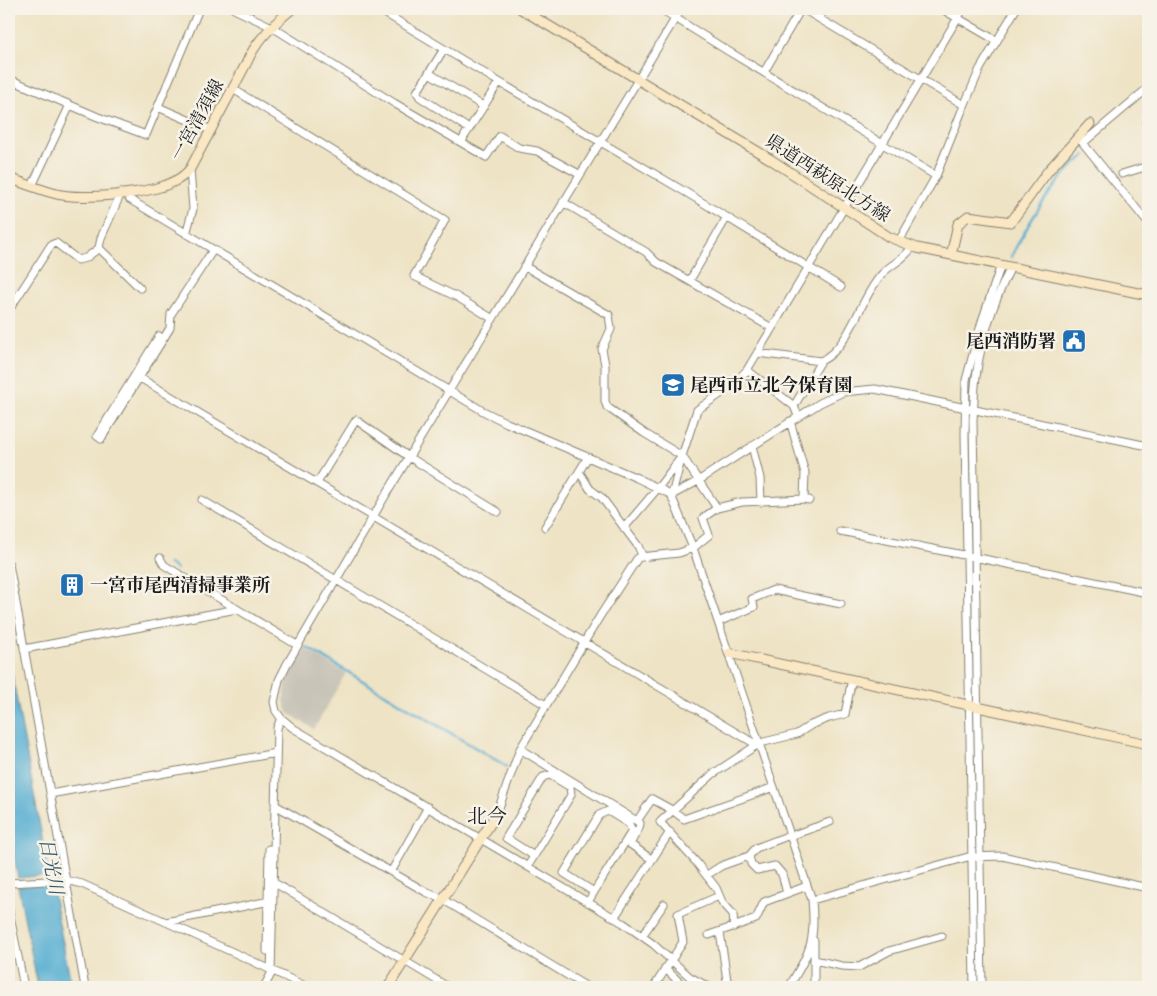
<svg xmlns="http://www.w3.org/2000/svg" width="1157" height="996" viewBox="0 0 1157 996" font-family="'EB Garamond','Noto Serif JP',serif">
<style>
.industrial{fill:#c8c4b8}
.water{fill:#55add2;stroke:#386477}
.lines{fill:none;stroke-linecap:round;stroke-linejoin:round}
.stream{stroke:#55add2;stroke-width:2.5}
.street-casing{stroke:#858070;stroke-width:9}
.secondary-casing{stroke:#858070;stroke-width:11}
.street{stroke:#fff;stroke-width:7}
.secondary{stroke:#fae7c3;stroke-width:9}
.labels{text-anchor:middle;stroke-width:5;stroke-linejoin:round;paint-order:stroke}
.street-label{font-size:18px;fill:#1c1c1c;stroke:#f7f3e8}
.poi-label{font-size:18px;font-weight:bold;fill:#1c1c1c;stroke:#f7f3e8;text-anchor:start}
.water-label{font-size:19px;font-style:italic;fill:#335665;stroke:#f7f3e8}
.quarter-label{font-size:20px;fill:#1c1c1c;stroke:#f7f3e8}
</style>
<rect width="100%" height="100%" fill="#f7f3e8"/>
<filter id="ink" filterUnits="userSpaceOnUse"><feTurbulence type="fractalNoise" baseFrequency=".02" numOctaves="2"/><feDisplacementMap in="SourceGraphic" scale="10" xChannelSelector="R" yChannelSelector="G"/><feConvolveMatrix kernelMatrix="1 2 1 2 8 2 1 2 1" color-interpolation-filters="sRGB"/></filter>
<filter id="wash" filterUnits="userSpaceOnUse"><feTurbulence type="fractalNoise" baseFrequency=".0096" numOctaves="4" result="noise"/><feDisplacementMap in="SourceGraphic" scale="20" xChannelSelector="R" yChannelSelector="G"/><feGaussianBlur stdDeviation="1.12" result="paint"/><feColorMatrix in="noise" values="0 0 0 0 0 0 0 0 0 0 0 0 0 0 0 0 0 1.4 0 .05"/><feComposite in="paint" operator="in"/></filter>
<g filter="url(#wash)">
<rect width="100%" height="100%" fill="#eee3c5"/>
<!-- industrial -->
<path class="industrial" d="M 305,649 L 346,673 L 314,729 L 288,713 L 284,701 L 286,684 Z"/>
<!-- water -->
<path class="water" d="M 9,658 L 49,875 L 18,878 L 9,831 Z
M 51,884 L 72,987 L 38,987 L 18,886 Z"/>
<g class="lines">
<!-- stream -->
<path class="stream" d="M 1011,257 C 1028,224 1055,176 1086,155
M 993,298 L 1001,278
M 971,390 L 975,363
M 970,455 L 971,582
M 169,564 L 177,569
M 306,647 L 506,766
M 974,773 L 977,987"/>
</g>
</g>
<g filter="url(#ink)">
<g class="lines">
<defs>
<path id="street" d="M 234,9 L 272,27 L 394,103 L 486,157 L 500,136 L 519,148 L 537,151 L 579,174
M 378,9 L 499,82 L 687,193 L 841,287
M 661,9 L 728,51 L 936,176
M 681,9 L 384,498 L 287,664 L 279,680 L 274,702 L 276,711 L 281,718 L 293,728 L 623,923 L 653,944 L 690,977 L 709,987
M 803,9 L 964,105
M 942,9 L 997,41
M 819,18 L 825,9
M 444,49 L 417,92 L 420,97 L 469,129
M 764,72 L 801,9
M 429,73 L 483,106
M 9,79 L 98,117 L 146,135 L 199,9
M 233,89 L 445,220 L 414,276 L 457,297 L 493,319
M 158,107 L 211,130
M 1147,122 L 1148,124
M 1078,137 L 1148,223
M 462,143 L 464,137 L 499,82
M 1083,143 L 1148,88
M 1122,174 L 1148,166
M 32,186 L 70,105
M 127,193 L 129,199 L 483,411 L 507,423 L 637,478 L 672,495 L 698,481 L 820,403 L 843,392 L 875,389 L 1148,446
M 563,202 L 646,252 L 656,262 L 772,328
M 186,234 L 193,209 L 190,169
M 899,241 L 936,176 L 961,113 L 980,69 L 1016,9
M 99,248 L 140,288
M 524,266 L 609,315 L 611,329 L 602,349 L 605,365 L 605,401 L 607,407 L 644,433 L 682,456 L 717,508
M 690,280 L 727,217
M 9,310 L 51,245 L 56,243 L 78,260 L 86,258 L 99,248 L 101,238 L 121,193
M 163,339 L 159,336 L 97,436 L 101,439 L 170,328 L 171,314 L 213,250
M 757,353 L 821,361 C 852,345 859,299 882,274 C 892,263 903,261 913,246
M 747,370 L 794,406 L 798,416
M 135,375 L 757,745
M 794,406 L 821,361
M 790,421 L 805,473 L 804,499
M 752,446 L 760,478 L 761,502
M 580,473 L 590,489 L 602,498 L 638,546 L 643,557
M 317,483 L 356,420 L 409,457 L 498,512
M 202,500 L 546,705
M 545,527 L 588,457
M 624,528 L 658,488 L 679,460
M 840,531 L 974,557 L 1148,593
M 160,558 L 164,565 L 237,609
M 9,564 L 85,987
M 718,622 L 754,607 L 752,599 L 774,590 L 841,604
M 24,649 L 237,609 L 297,645
M 520,749 L 640,823 L 639,828 L 630,844 L 651,859
M 50,794 L 276,753
M 275,805 L 426,892 L 442,899 L 587,987
M 497,813 L 520,749 L 600,616 L 637,559 L 640,557 L 679,553 L 693,548 L 709,535 L 703,518 L 717,508 L 742,502 L 804,499 L 809,500
M 637,821 L 652,799 L 672,810 L 684,819 L 774,787
M 790,836 L 830,822
M 749,856 L 751,864 L 757,870 L 775,866 L 782,874 L 787,893
M 528,866 L 571,795 L 570,787 L 550,775 L 543,777 L 506,838 L 534,856
M 391,872 L 428,807
M 707,875 L 721,866 L 749,856 L 756,848 L 790,835
M 273,882 L 448,987
M 9,883 L 66,880 L 82,884 L 250,960 L 307,987
M 812,900 L 968,857 L 1002,856 L 1148,888
M 588,902 L 594,892 L 632,831 L 629,824 L 608,811 L 599,815 L 564,873 L 594,892
M 9,911 L 24,987
M 614,918 L 670,832
M 166,922 L 270,901
M 734,927 L 733,914 L 722,902 L 716,888 L 696,862 L 660,822 L 713,774 L 760,743 L 797,734 L 811,725 L 829,718 L 845,714 L 852,679
M 720,932 L 728,987
M 709,935 L 756,919 L 764,902 L 807,886
M 642,936 L 664,904
M 267,951 L 269,849
M 814,960 L 842,966 L 859,967 L 889,951 L 942,936
M 665,968 L 684,987
M 264,987 L 271,974 L 277,728 L 281,718
M 654,987 L 683,942 L 678,914 L 719,896
M 789,987 C 810,951 816,943 812,900 L 693,548 L 673,500 L 672,495 L 682,456 L 697,410 L 732,386 L 747,370 L 963,9
M 814,987 L 814,941
M 974,987 L 965,434 L 966,380 L 982,321 L 1001,265
M 982,987 L 973,420 C 974,405 974,391 976,377 C 981,339 994,301 1011,267"/>
<path id="secondary" d="M 521,9 L 770,159 L 889,237 L 917,248 L 1148,295
M 9,178 C 23,183 38,189 53,193 C 79,201 152,194 175,181 C 181,178 186,174 190,169 L 246,64 C 255,42 273,24 292,9
M 951,255 L 958,224 L 968,216 L 1011,222 L 1048,171 L 1090,124
M 729,653 L 1148,744
M 388,987 L 497,813"/>
</defs>
<!-- street casing -->
<use href="#street" class="street-casing"/>
<!-- secondary casing -->
<use href="#secondary" class="secondary-casing"/>
<!-- street -->
<use href="#street" class="street"/>
<!-- secondary -->
<use href="#secondary" class="secondary"/>
</g>
</g>
<!-- icons -->
<defs>
<symbol id="civic-square" viewBox="-11 -11 22 22"><rect x="-9" y="-9" width="18" height="18" rx="4" fill="#1f6fb2" stroke="#f7f3e8"/><path d="M-.6-6.5H3V-4.5H.6V-3L4-1V1h2V6H-6V1h2V-1L-.6-3ZM-1.2 2.5V6h2.4V2.5Z" fill="#fff"/></symbol>
<symbol id="school-square" viewBox="-11 -11 22 22"><rect x="-9" y="-9" width="18" height="18" rx="4" fill="#1f6fb2" stroke="#f7f3e8"/><path d="M0-5L7-2L0 1L-7-2ZM-4 1L0 2.5L4 1V4Q0 6-4 4Z" fill="#fff"/></symbol>
<symbol id="building-square" viewBox="-11 -11 22 22"><rect x="-9" y="-9" width="18" height="18" rx="4" fill="#1f6fb2" stroke="#f7f3e8"/><path d="M-4-6H4V6H1V3H-1V6H-4ZM-2.5-4.3h1.7v1.8h-1.7ZM.8-4.3h1.7v1.8H.8ZM-2.5-1h1.7V.8h-1.7ZM.8-1h1.7V.8H.8Z" fill="#fff"/></symbol>
</defs>
<g fill-rule="evenodd">
<use href="#civic-square" x="1060" y="327" width="28" height="28"/>
<use href="#school-square" x="659" y="371" width="28" height="28"/>
<use href="#building-square" x="58" y="571" width="28" height="28"/>
</g>
<g class="labels">
<!-- street labels -->
<g class="street-label">
<text transform="translate(197 120) rotate(-61)" y="6">一宮清須線</text>
<text transform="translate(828 178) rotate(33)" y="6">県道西萩原北方線</text>
</g>
<!-- poi labels -->
<g class="poi-label">
<text x="1056" y="347" text-anchor="end">尾西消防署</text>
<text x="690" y="391">尾西市立北今保育園</text>
<text x="90" y="591">一宮市尾西清掃事業所</text>
</g>
<!-- water labels -->
<g class="water-label">
<text transform="translate(52 866) rotate(79)" y="7">日光川</text>
</g>
<!-- quarter labels -->
<g class="quarter-label">
<text x="487" y="823">北今</text>
</g>
</g>
<!-- margin -->
<rect width="1157" height="996" fill="none" stroke="#f7f3e8" stroke-width="30"/>
</svg>
